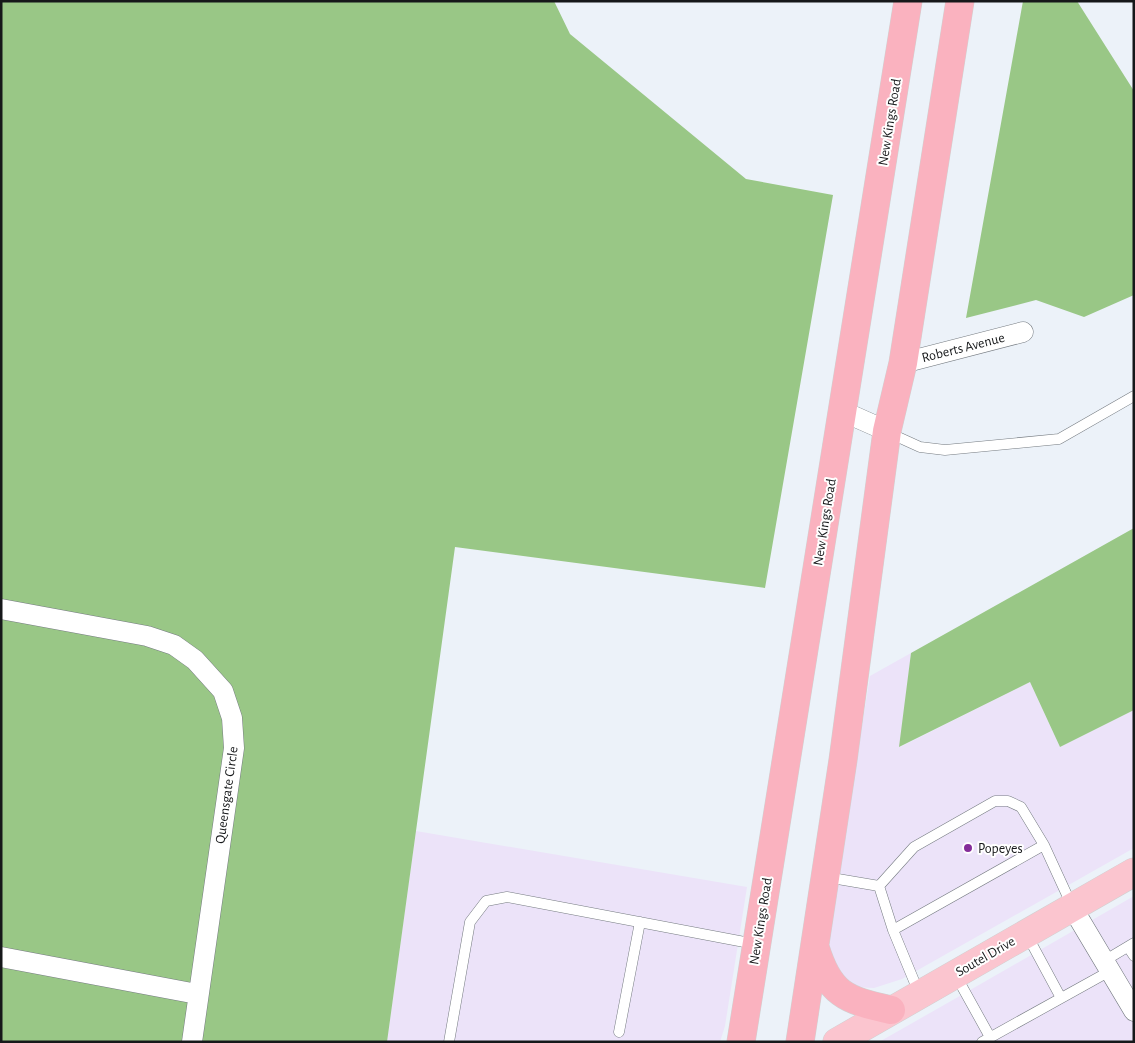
<svg xmlns="http://www.w3.org/2000/svg" width="1135" height="1043" viewBox="0 0 1135 1043" font-family="'Alegreya Sans',sans-serif">
<style>
.commercial{fill:#ece3f9}
.forest{fill:#99c786}
.lines{fill:none;stroke-linecap:round;stroke-linejoin:round}
.service-casing{stroke:#757b81;stroke-width:11}
.minor-casing{stroke:#757b81;stroke-width:21}
.primary-casing{stroke:#d0d1d1;stroke-width:29}
.trunk-casing{stroke:#d0d1d1;stroke-width:29}
.service{stroke:#fff;stroke-width:10}
.minor{stroke:#fff;stroke-width:20}
.primary{stroke:#fbc5cf;stroke-width:28}
.trunk{stroke:#fab2bf;stroke-width:28}
.poi-dot{fill:#852d9a;stroke:#fff;stroke-width:2}
.labels{text-anchor:middle;stroke-width:4;stroke-linejoin:round;paint-order:stroke}
.street-label{font-size:14px;fill:#16181a;stroke:#fff}
.poi-label{font-size:14px;fill:#16181a;stroke:#fff;text-anchor:start}
</style>
<rect width="100%" height="100%" fill="#ecf2f9"/>
<!-- commercial -->
<path class="commercial" d="M 911,653 L 900,747 L 1030,682 L 1060,747 L 1134,710 L 1134,848 L 902,979 L 874,988 L 854,987 L 843,985 L 827,944 L 870,676 Z
M 416,831 L 747,887 L 725,1026 L 720,1042 L 387,1042 Z
M 1134,896 L 1134,1042 L 879,1042 L 958,997 Z"/>
<!-- forest -->
<path class="forest" d="M 1,1 L 554,1 L 570,34 L 746,179 L 833,195 L 765,588 L 455,547 L 387,1042 L 1,1042 Z
M 1023,1 L 1077,1 L 1134,91 L 1134,295 L 1084,317 L 1036,300 L 966,318 Z
M 1134,528 L 1134,710 L 1060,747 L 1030,682 L 899,747 L 911,653 Z"/>
<g class="lines">
<defs>
<path id="service" d="M 887,432 L 920,447 L 945,450 L 1059,439 L 1134,396
M 826,877 L 879,886 L 893,930 L 919,993
M 879,886 L 914,847 L 995,801 L 1008,801 L 1021,807 L 1044,845 L 1072,906
M 893,930 L 1044,845
M 1027,935 L 1061,998
M 1128,947 L 1134,956
M 1104,961 L 1134,943
M 955,974 L 990,1037
M 619,1032 L 640,922
M 449,1042 L 470,922 L 486,901 L 507,897 L 755,944
M 982,1042 L 1110,971"/>
<path id="minor" d="M 903,363 L 1023,332
M 842,411 L 887,431
M 1,609 L 147,636 L 174,645 L 195,660 L 223,691 L 232,718 L 234,748 L 192,1042
M 1072,907 L 1134,1011
M 1,957 L 197,994"/>
<path id="primary" d="M 837,1042 L 1134,872"/>
<path id="trunk" d="M 815,947 C 829,994 845,1000 891,1010
M 741,1042 L 908,1
M 800,1042 L 843,760 L 887,431 L 903,363 L 960,1"/>
</defs>
<!-- service casing -->
<use href="#service" class="service-casing"/>
<!-- minor casing -->
<use href="#minor" class="minor-casing"/>
<!-- primary casing -->
<use href="#primary" class="primary-casing"/>
<!-- trunk casing -->
<use href="#trunk" class="trunk-casing"/>
<!-- service -->
<use href="#service" class="service"/>
<!-- minor -->
<use href="#minor" class="minor"/>
<!-- primary -->
<use href="#primary" class="primary"/>
<!-- trunk -->
<use href="#trunk" class="trunk"/>
</g>
<!-- markers -->
<circle class="poi-dot" cx="968" cy="848" r="5"/>
<g class="labels">
<!-- street labels -->
<g class="street-label">
<text transform="translate(889 122) rotate(-81)" y="5">New Kings Road</text>
<text transform="translate(963 347) rotate(-14)" y="5">Roberts Avenue</text>
<text transform="translate(824 522) rotate(-81)" y="5">New Kings Road</text>
<text transform="translate(226 795) rotate(-82)" y="5">Queensgate Circle</text>
<text transform="translate(760 921) rotate(-81)" y="5">New Kings Road</text>
<text transform="translate(985 956) rotate(-30)" y="5">Soutel Drive</text>
</g>
<!-- poi labels -->
<g class="poi-label">
<text x="978" y="853">Popeyes</text>
</g>
</g>
<!-- border -->
<rect width="1135" height="1043" fill="none" stroke="#16181a" stroke-width="5"/>
</svg>
